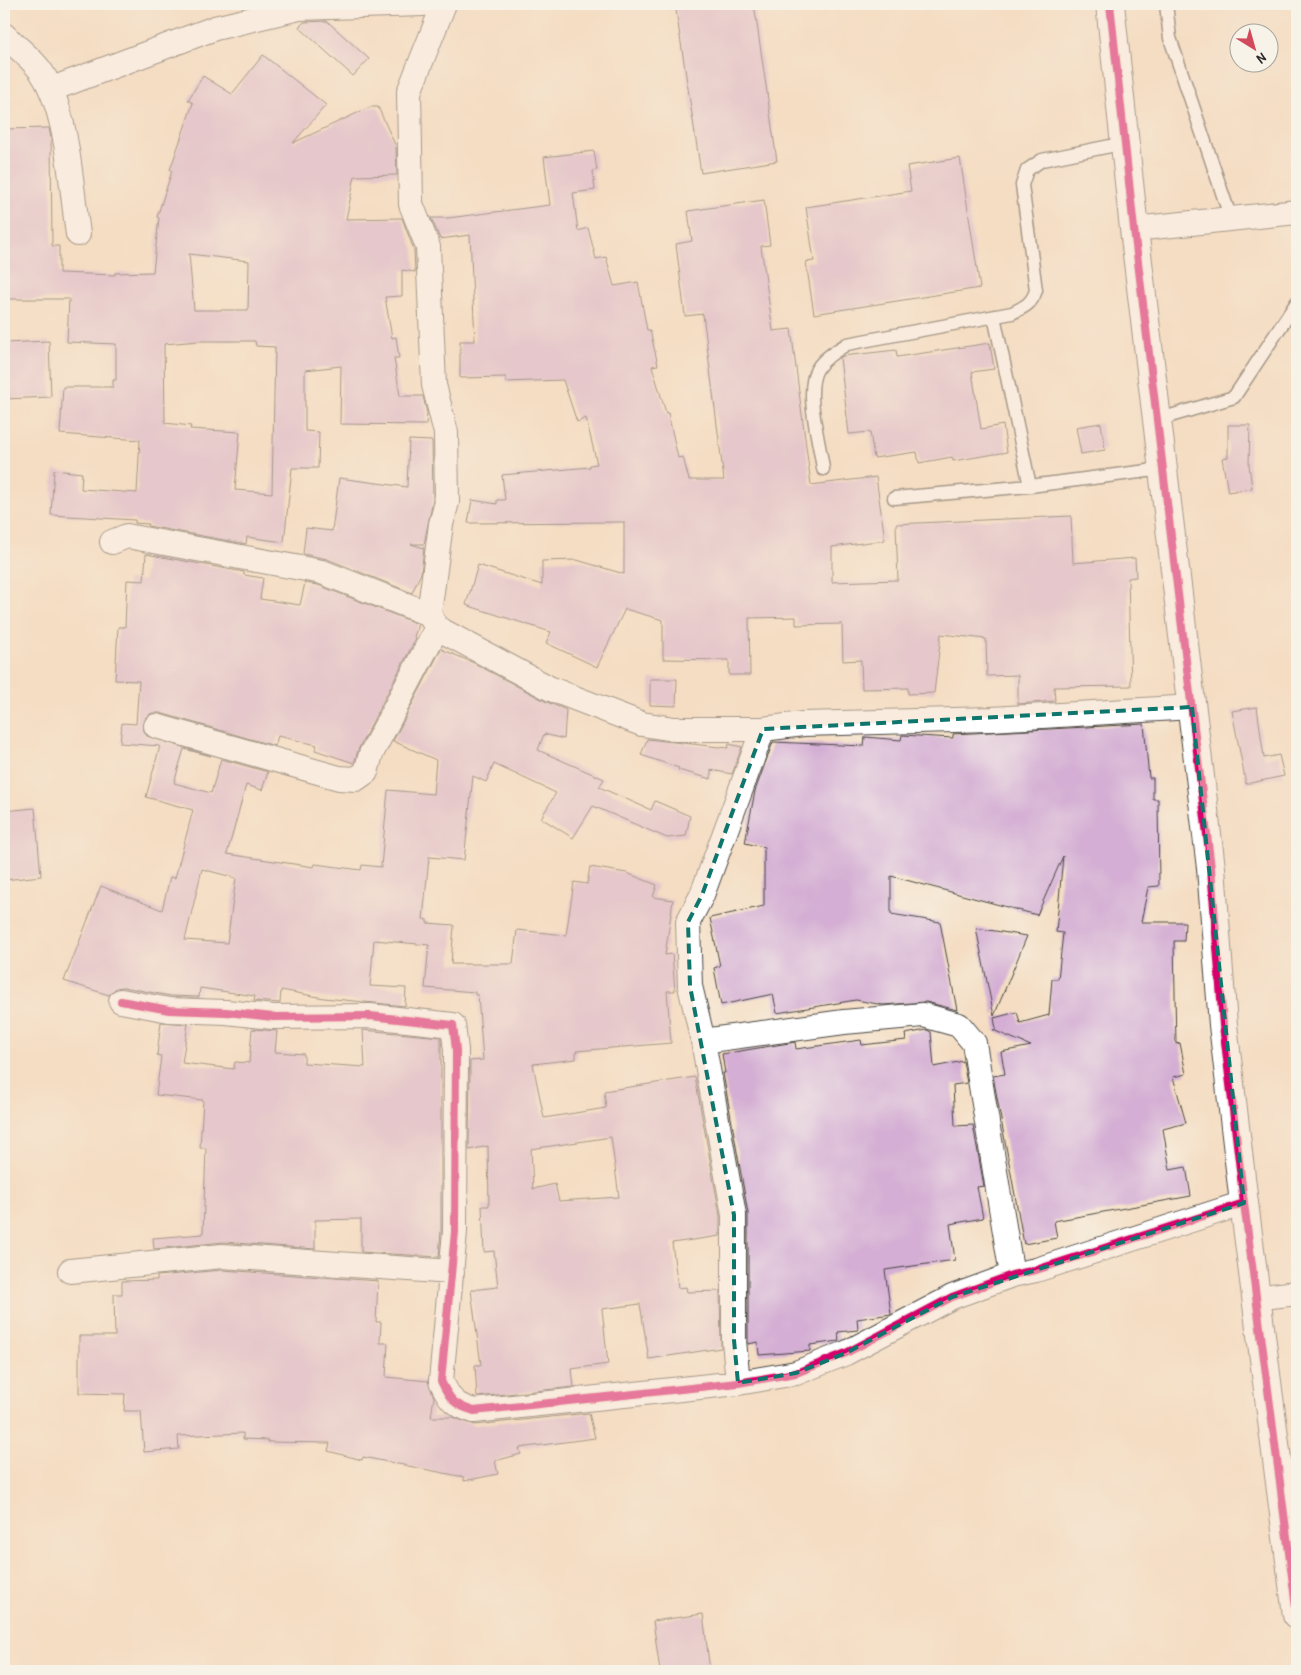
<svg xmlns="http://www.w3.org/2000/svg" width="1301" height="1675" viewBox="0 0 1301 1675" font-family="'Patrick Hand',sans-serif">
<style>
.building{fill:#d4aed4;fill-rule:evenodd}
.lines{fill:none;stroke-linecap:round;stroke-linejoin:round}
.lane-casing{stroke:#494642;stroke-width:15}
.street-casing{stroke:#494642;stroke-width:26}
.secondary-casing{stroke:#494642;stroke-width:30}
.lane{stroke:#fff;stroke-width:12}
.street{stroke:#fff;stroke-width:24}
.secondary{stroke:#fff;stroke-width:28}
.cycleway-casing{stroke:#f7f3e8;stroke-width:11}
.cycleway{stroke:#d6006c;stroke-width:8}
.marked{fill:none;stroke:#0f766e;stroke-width:4;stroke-dasharray:10 6;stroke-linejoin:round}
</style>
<rect width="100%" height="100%" fill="#f7f3e8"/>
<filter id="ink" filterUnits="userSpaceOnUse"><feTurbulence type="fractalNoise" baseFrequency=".02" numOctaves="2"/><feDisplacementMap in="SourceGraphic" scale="10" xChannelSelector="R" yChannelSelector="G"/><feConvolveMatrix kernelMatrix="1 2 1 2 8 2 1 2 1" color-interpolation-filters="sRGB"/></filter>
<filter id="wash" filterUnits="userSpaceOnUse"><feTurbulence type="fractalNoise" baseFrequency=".0096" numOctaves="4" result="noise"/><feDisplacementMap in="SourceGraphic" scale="20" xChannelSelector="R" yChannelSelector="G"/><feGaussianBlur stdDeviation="1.12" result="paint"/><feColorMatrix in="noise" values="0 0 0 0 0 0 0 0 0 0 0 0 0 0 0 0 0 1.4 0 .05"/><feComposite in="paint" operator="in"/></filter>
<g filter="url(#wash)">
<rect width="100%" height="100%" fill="#f4ddc2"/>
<g id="blocks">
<!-- building -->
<path class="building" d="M 675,4 L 754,4 L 777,161 L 701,173 Z
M 327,21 L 369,59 L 353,76 L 299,27 L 304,22 Z
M 263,55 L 326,105 L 293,143 L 370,107 L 378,107 L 396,147 L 397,175 L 355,176 L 346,219 L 402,218 L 414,250 L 415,272 L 402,270 L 402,296 L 385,297 L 392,338 L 396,337 L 399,358 L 394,358 L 400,396 L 423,396 L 427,413 L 426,425 L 340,424 L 341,366 L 305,370 L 305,431 L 319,432 L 318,468 L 292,468 L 284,542 L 247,537 L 246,544 L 148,526 L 149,524 L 135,523 L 135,520 L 51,515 L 54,470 L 82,473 L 81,489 L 137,493 L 140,440 L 60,434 L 63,387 L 113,387 L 113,380 L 116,380 L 116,344 L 67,342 L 69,299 L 4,299 L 4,129 L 49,128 L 51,139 L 52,246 L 59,246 L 59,273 L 115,275 L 115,273 L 153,272 L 159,218 L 157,217 L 172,171 L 170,170 L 193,103 L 188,100 L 203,76 L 232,94 ZM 189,254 L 249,261 L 248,310 L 194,310 ZM 199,341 L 255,341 L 256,346 L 275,347 L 272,493 L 235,490 L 240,432 L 190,429 L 191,426 L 165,423 L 164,344 Z
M 594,151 L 597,170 L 593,171 L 595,190 L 573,193 L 578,231 L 588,228 L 596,259 L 606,257 L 614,286 L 638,282 L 647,330 L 650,330 L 658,365 L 652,366 L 666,413 L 668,413 L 678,458 L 683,457 L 689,480 L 724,480 L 703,314 L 685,316 L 676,244 L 692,241 L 688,211 L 764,200 L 770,245 L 761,246 L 773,331 L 791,329 L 811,485 L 876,477 L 885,540 L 832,547 L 832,582 L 898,580 L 896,524 L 1071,516 L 1073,563 L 1135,558 L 1136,577 L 1128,578 L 1131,686 L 1054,687 L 1055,701 L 1018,704 L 1018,675 L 987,676 L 986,639 L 941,634 L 934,693 L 908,694 L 908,688 L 862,689 L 861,660 L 843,661 L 842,624 L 796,625 L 796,617 L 749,618 L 750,675 L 729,675 L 729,660 L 663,659 L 663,620 L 625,609 L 597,667 L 546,643 L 551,632 L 466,605 L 478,565 L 542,585 L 542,561 L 577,560 L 624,574 L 624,522 L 468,523 L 472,500 L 497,504 L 497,500 L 505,500 L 502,475 L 590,467 L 590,465 L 597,464 L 586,418 L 577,422 L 563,380 L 506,382 L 506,377 L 460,378 L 460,341 L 475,341 L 470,235 L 440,239 L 431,218 L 448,218 L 550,205 L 544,157 Z
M 960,158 L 980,288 L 814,314 L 806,262 L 814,261 L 806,207 L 911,191 L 907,166 Z
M 49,341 L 51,397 L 4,399 L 4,343 Z
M 990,343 L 994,369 L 972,372 L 981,429 L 1003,425 L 1007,452 L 953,461 L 952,457 L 919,463 L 917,452 L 874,458 L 870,432 L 849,434 L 840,358 L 843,356 L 896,350 L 897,357 Z
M 1101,423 L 1105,450 L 1081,454 L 1076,427 Z
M 1228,425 L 1250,425 L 1249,465 L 1252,488 L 1228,492 L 1222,458 L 1228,457 Z
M 409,440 L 432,441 L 433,500 L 424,544 L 411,544 L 424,548 L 421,573 L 412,593 L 327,559 L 303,554 L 306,528 L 332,531 L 339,478 L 407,487 Z
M 146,554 L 244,572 L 244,575 L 263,578 L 260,599 L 300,605 L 305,583 L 318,585 L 418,624 L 414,637 L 416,638 L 359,748 L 354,763 L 315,750 L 317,745 L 278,736 L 275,746 L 160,713 L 152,713 L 146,717 L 143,729 L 147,736 L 211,756 L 184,749 L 174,783 L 211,793 L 221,759 L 268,772 L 262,790 L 246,785 L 227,854 L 314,867 L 315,864 L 361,870 L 362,865 L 381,867 L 388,790 L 433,794 L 436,760 L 393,741 L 441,649 L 474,663 L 545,701 L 566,710 L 564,739 L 544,734 L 538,750 L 604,779 L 599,787 L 651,810 L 655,801 L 690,816 L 686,836 L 667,838 L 593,806 L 573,838 L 541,818 L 556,793 L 494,764 L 486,782 L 473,776 L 464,860 L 429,857 L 423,919 L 427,920 L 427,923 L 454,925 L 451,964 L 513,964 L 517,930 L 566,935 L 574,882 L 587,884 L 590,867 L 627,873 L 657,885 L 653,897 L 673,900 L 665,955 L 672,954 L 675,991 L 667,991 L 671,1043 L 576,1051 L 576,1059 L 533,1064 L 544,1118 L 606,1108 L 604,1091 L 695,1077 L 720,1216 L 720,1236 L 672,1243 L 678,1288 L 686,1287 L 687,1292 L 720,1291 L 721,1348 L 649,1359 L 640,1304 L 602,1309 L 608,1364 L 572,1369 L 574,1387 L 477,1397 L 475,1365 L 481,1365 L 471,1290 L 498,1287 L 494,1251 L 484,1252 L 482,1206 L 489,1206 L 488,1146 L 469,1150 L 470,1061 L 483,1060 L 478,995 L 475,995 L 475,992 L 425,988 L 429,945 L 374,940 L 370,986 L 406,988 L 405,1006 L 324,998 L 281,990 L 280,1003 L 254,1001 L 255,996 L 200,988 L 199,997 L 171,996 L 123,987 L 116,988 L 109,995 L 64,981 L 101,886 L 162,910 L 170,877 L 175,878 L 193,810 L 146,797 L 160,746 L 120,743 L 122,723 L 136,724 L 139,681 L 115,680 L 118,627 L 125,627 L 127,580 L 144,581 ZM 202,869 L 236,878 L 227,943 L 185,940 ZM 611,1137 L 619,1197 L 559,1201 L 555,1184 L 533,1189 L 531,1149 Z
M 650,679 L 677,679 L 676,706 L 650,705 Z
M 1257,707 L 1264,758 L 1279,755 L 1284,776 L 1246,784 L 1232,711 Z
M 1144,724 L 1149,778 L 1153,778 L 1153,799 L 1158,799 L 1159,886 L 1148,887 L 1141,922 L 1185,922 L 1184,941 L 1174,941 L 1176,1044 L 1180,1043 L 1186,1074 L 1173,1077 L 1186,1123 L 1163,1129 L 1170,1170 L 1186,1167 L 1191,1196 L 1054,1221 L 1057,1238 L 1024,1244 L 993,1076 L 1005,1074 L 1001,1052 L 1031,1046 L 993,1030 L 996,1029 L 994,1018 L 1017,1012 L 1020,1023 L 1049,1015 L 1052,979 L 1058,979 L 1063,933 L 1056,932 L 1063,856 L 1037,915 L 891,876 L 891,914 L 940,922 L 957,1010 L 926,1002 L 883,1005 L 856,1000 L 777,1013 L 773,994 L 721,1005 L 714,968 L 720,966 L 710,918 L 764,906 L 764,847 L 745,843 L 755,791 L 773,742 L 864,746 L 865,737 L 901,740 L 902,735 L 953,738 L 953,734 Z
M 647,739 L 728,748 L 729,744 L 742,747 L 732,774 L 711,770 L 711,779 L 678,770 L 679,768 L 641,755 Z
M 35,808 L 41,876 L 4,880 L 4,811 Z
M 976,928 L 1027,936 L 994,1016 Z
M 161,1022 L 188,1024 L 182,1063 L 234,1069 L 235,1062 L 249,1063 L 252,1029 L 277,1031 L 275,1052 L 304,1054 L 304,1063 L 365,1067 L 363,1030 L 441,1037 L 441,1231 L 439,1257 L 361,1252 L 361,1219 L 315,1220 L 315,1249 L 223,1242 L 154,1249 L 153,1238 L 203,1234 L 206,1148 L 200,1148 L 203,1100 L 156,1095 L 161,1056 L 157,1055 Z
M 927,1030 L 931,1032 L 934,1067 L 963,1061 L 967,1083 L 953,1085 L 955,1126 L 973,1125 L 984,1186 L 977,1187 L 983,1218 L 950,1224 L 955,1260 L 885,1270 L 891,1314 L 857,1319 L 858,1330 L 838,1332 L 839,1341 L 810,1345 L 810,1351 L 759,1355 L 758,1342 L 748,1344 L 748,1213 L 723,1073 L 725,1073 L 722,1054 L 795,1042 L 796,1049 L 861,1040 L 862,1045 L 906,1040 L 905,1034 Z
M 222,1270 L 378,1281 L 376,1322 L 381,1322 L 380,1343 L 388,1343 L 386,1377 L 428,1381 L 434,1397 L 431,1417 L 452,1417 L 475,1425 L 589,1413 L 595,1438 L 519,1448 L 521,1454 L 495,1461 L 498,1474 L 464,1481 L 464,1477 L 363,1457 L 362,1460 L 328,1451 L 330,1443 L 268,1442 L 268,1440 L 243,1439 L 243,1433 L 178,1436 L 179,1449 L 144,1452 L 141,1411 L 124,1411 L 125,1394 L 79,1393 L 79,1336 L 115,1336 L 114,1294 L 122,1294 L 122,1281 L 157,1280 L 157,1276 Z
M 703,1614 L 710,1671 L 660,1671 L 653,1621 Z"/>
</g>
</g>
<g filter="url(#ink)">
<use href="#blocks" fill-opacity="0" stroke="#494642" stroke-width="1"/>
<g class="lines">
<defs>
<path id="lane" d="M 1166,4 L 1170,38 L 1231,219
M 994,316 L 1030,486 L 1163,469
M 1157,420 L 1234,397 L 1297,302
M 823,469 C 820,443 804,392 817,369 C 824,358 836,351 847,344 L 1012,313 C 1024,307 1032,304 1036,290 L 1022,185 L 1027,170 L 1042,160 L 1125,143
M 894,498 L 1030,486"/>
<path id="street" d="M 4,35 C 16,47 33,59 42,73 C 68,112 71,187 78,234
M 52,89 L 215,28 L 299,8 L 423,4
M 1134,229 L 1297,212
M 112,542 L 127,536 L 322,572 L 429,614 L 437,628 L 551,689 L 642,724 L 674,729 L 763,729 L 803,724 L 992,719 L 1192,707
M 429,614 L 441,524 L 447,502 L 446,433 L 434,385 L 428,247 L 411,204 L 409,92 L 444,4
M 156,726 L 339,778 L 356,779 L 366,772 L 371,754 L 437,628
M 121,1001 L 169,1010 L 226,1012 L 273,1017 L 370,1016 L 453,1025 L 456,1050 L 455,1232 L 441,1381 C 450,1400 454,1405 474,1411 L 738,1383 L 796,1373 L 846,1353 L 952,1297 L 1012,1275 L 1036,1270 L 1244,1203
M 703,1041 L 844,1022 L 923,1015 L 959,1025 L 974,1043 L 1012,1275
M 70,1271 L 222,1256 L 452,1272
M 1255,1298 L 1297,1293
M 738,1383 L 734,1340 L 734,1215 L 703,1041 L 690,986 L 688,922 L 702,895 L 763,729"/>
<path id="secondary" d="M 1110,4 L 1134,229 L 1211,868 L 1223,1025 L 1244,1203 L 1297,1615"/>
</defs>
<!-- lane casing -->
<use href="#lane" class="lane-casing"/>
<!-- street casing -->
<use href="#street" class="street-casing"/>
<!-- secondary casing -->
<use href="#secondary" class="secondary-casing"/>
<!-- lane -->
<use href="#lane" class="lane"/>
<!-- street -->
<use href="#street" class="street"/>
<!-- secondary -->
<use href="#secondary" class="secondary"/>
<defs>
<path id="cycleway" d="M 1110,4 L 1134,229 L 1211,868 L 1223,1025 L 1244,1203 L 1297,1615
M 121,1001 L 169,1010 L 226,1012 L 273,1017 L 370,1016 L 453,1025 L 456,1050 L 455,1232 L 441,1381 C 450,1400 454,1405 474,1411 L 738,1383 L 796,1373 L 846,1353 L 952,1297 L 1012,1275 L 1036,1270 L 1244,1203"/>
</defs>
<!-- cycleway casing -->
<use href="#cycleway" class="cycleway-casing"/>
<!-- cycleway -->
<use href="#cycleway" class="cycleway"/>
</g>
</g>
<!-- marked area -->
<path d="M0 0H1301V1675H0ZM 1192,707 L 1244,1203 L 952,1297 L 846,1353 L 796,1373 L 738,1383 L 734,1340 L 734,1215 L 690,986 L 688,922 L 702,895 L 763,729 Z" fill="#f4ddc2" fill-opacity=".55" fill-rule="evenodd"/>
<path class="marked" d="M 1192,707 L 1244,1203 L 952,1297 L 846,1353 L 796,1373 L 738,1383 L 734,1340 L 734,1215 L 690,986 L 688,922 L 702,895 L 763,729 Z"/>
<!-- margin -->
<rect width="1301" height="1675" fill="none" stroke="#f7f3e8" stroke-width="20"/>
<!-- north arrow -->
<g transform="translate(1254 48) rotate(143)"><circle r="24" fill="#f7f3e8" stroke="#a5a39c"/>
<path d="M0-4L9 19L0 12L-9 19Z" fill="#d1495b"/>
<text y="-8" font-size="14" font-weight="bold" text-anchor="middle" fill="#2b2b2b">N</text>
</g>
</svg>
